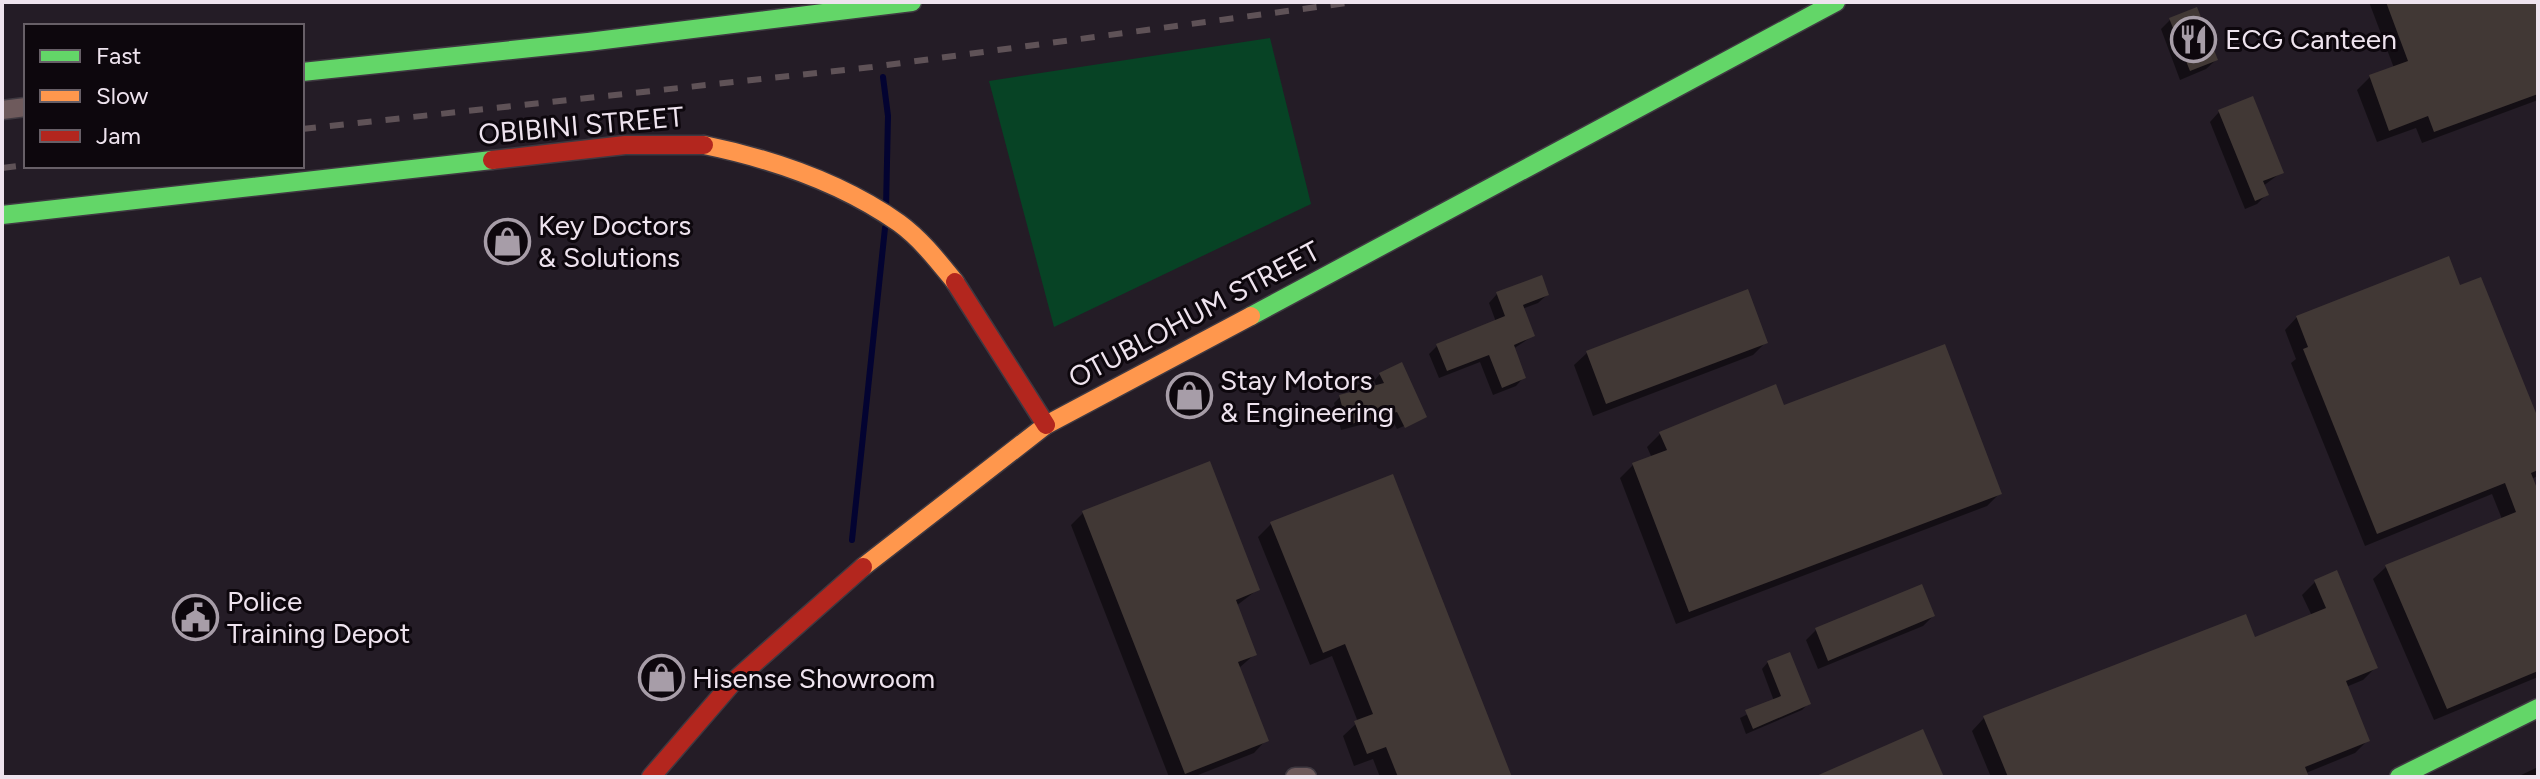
<svg xmlns="http://www.w3.org/2000/svg" width="2540" height="779" viewBox="0 0 2540 779" font-family="Figtree,sans-serif">
<style>
.grass{fill:#074325}
.shadow{fill:#0007}
.lines{fill:none;stroke-linecap:round;stroke-linejoin:round}
.stream{stroke:#030331;stroke-width:6}
.building{fill:#413835}
.street-casing{stroke:#3f3941;stroke-width:21}
.fast-casing{stroke:#3f3941;stroke-width:21}
.slow-casing{stroke:#3f3941;stroke-width:21}
.jam-casing{stroke:#3f3941;stroke-width:21}
.street{stroke:#6e5a5c;stroke-width:18}
.fast{stroke:#63d668;stroke-width:18}
.slow{stroke:#ff974d;stroke-width:18}
.jam{stroke:#b3261e;stroke-width:18}
.rail{stroke:#5f5257;stroke-width:6;stroke-dasharray:14 14;stroke-linecap:butt}
.labels{text-anchor:middle;stroke-width:6;stroke-linejoin:round;paint-order:stroke}
.poi-label{font-size:28px;fill:#eee3ee;stroke:#0d070d;text-anchor:start}
.street-label{font-size:28px;fill:#eee3ee;stroke:#0d070d}
</style>
<rect width="100%" height="100%" fill="#241c26"/>
<!-- grass -->
<path class="grass" d="M 1270,38 L 1311,204 L 1054,327 L 989,81 Z"/>
<!-- shadow -->
<path class="shadow" d="M 2369,2 L 2538,2 L 2538,100 L 2422,143 L 2416,128 L 2377,142 L 2357,90 L 2370,77 L 2394,68 Z
M 2170,20 L 2216,60 L 2206,69 L 2180,80 L 2161,29 Z
M 2219,112 L 2282,172 L 2263,186 L 2267,194 L 2257,204 L 2245,209 L 2210,122 Z
M 2459,288 L 2538,423 L 2538,476 L 2531,479 L 2538,496 L 2538,677 L 2434,720 L 2373,579 L 2386,567 L 2502,519 L 2492,494 L 2365,546 L 2291,363 L 2296,359 L 2285,330 L 2297,317 Z
M 1497,294 L 1547,295 L 1538,303 L 1522,309 L 1533,336 L 1513,349 L 1524,377 L 1516,386 L 1493,395 L 1480,362 L 1439,378 L 1429,354 L 1438,345 L 1496,322 L 1489,303 Z
M 1766,342 L 1753,355 L 1593,416 L 1574,365 L 1587,353 Z
M 1380,374 L 1425,417 L 1397,429 L 1391,417 L 1341,430 L 1334,403 L 1340,397 L 1377,387 L 1374,381 Z
M 1775,387 L 1783,408 L 2000,493 L 1987,506 L 1676,624 L 1620,478 L 1633,465 L 1652,458 L 1647,447 L 1660,434 Z
M 1083,513 L 1257,590 L 1236,606 L 1255,654 L 1239,668 L 1266,740 L 1254,753 L 1193,777 L 1169,777 L 1071,525 Z
M 1271,524 L 1509,777 L 1380,777 L 1373,759 L 1354,766 L 1343,736 L 1358,722 L 1332,656 L 1310,665 L 1258,537 Z
M 2315,582 L 2376,667 L 2363,680 L 2346,687 L 2368,740 L 2355,753 L 2306,773 L 2306,777 L 1991,777 L 1972,731 L 1984,718 L 2254,640 L 2312,616 L 2302,595 Z
M 1921,586 L 1933,616 L 1923,626 L 1818,669 L 1806,640 L 1816,630 Z
M 1768,662 L 1808,704 L 1802,710 L 1746,734 L 1740,718 L 1774,701 L 1762,669 Z
M 2538,767 L 2538,777 L 2517,777 Z"/>
<g class="lines">
<!-- stream -->
<path class="stream" d="M 883,77 L 888,116 L 886,208
M 852,540 L 885,228"/>
</g>
<!-- building -->
<path class="building" d="M 2386,2 L 2538,2 L 2538,94 L 2434,132 L 2428,116 L 2389,131 L 2369,75 L 2408,61 Z
M 2197,7 L 2218,60 L 2190,71 L 2169,18 Z
M 2253,96 L 2284,173 L 2263,181 L 2269,195 L 2255,201 L 2218,110 Z
M 2449,256 L 2460,285 L 2481,277 L 2538,418 L 2538,470 L 2531,473 L 2538,491 L 2538,671 L 2447,709 L 2385,565 L 2516,512 L 2505,483 L 2377,534 L 2303,349 L 2308,347 L 2296,316 Z
M 1542,275 L 1549,295 L 1523,305 L 1535,336 L 1514,345 L 1526,378 L 1502,388 L 1489,355 L 1447,371 L 1436,344 L 1505,316 L 1496,292 Z
M 1748,289 L 1768,343 L 1606,404 L 1586,351 Z
M 1945,344 L 2002,494 L 1689,612 L 1632,463 L 1667,450 L 1659,432 L 1776,384 L 1784,405 Z
M 1402,362 L 1427,417 L 1405,428 L 1397,412 L 1347,425 L 1339,395 L 1384,383 L 1379,373 Z
M 1210,461 L 1260,590 L 1236,600 L 1257,655 L 1238,662 L 1269,741 L 1185,774 L 1082,511 Z
M 1393,474 L 1512,777 L 1398,777 L 1386,747 L 1367,754 L 1354,721 L 1373,714 L 1345,644 L 1323,653 L 1270,522 Z
M 2337,570 L 2378,668 L 2346,681 L 2370,741 L 2305,767 L 2309,777 L 2008,777 L 1983,716 L 2246,614 L 2255,637 L 2326,608 L 2314,580 Z
M 1922,584 L 1935,616 L 1828,661 L 1815,628 Z
M 1790,652 L 1811,704 L 1753,729 L 1745,710 L 1781,696 L 1767,661 Z
M 1923,729 L 1944,777 L 1814,777 Z"/>
<g class="lines">
<defs>
<path id="street" d="M 2,110 L 26,107
M 1295,777 L 1307,777"/>
<path id="fast" d="M 302,72 L 588,42 L 912,2
M 2,215 L 492,160
M 1251,316 L 1836,2
M 2399,777 L 2538,708"/>
<path id="slow" d="M 704,145 C 772,159 842,183 899,223 C 921,239 938,261 955,282
M 863,567 L 1046,425 L 1251,316"/>
<path id="jam" d="M 492,160 L 625,145 L 704,145
M 955,282 L 1046,425
M 651,777 L 733,682 L 863,567"/>
</defs>
<!-- street casing -->
<use href="#street" class="street-casing"/>
<!-- fast casing -->
<use href="#fast" class="fast-casing"/>
<!-- slow casing -->
<use href="#slow" class="slow-casing"/>
<!-- jam casing -->
<use href="#jam" class="jam-casing"/>
<!-- street -->
<use href="#street" class="street"/>
<!-- fast -->
<use href="#fast" class="fast"/>
<!-- slow -->
<use href="#slow" class="slow"/>
<!-- jam -->
<use href="#jam" class="jam"/>
<!-- rail -->
<path class="rail" d="M 302,129 L 872,67 L 1354,2
M 2,168 L 26,165"/>
</g>
<!-- icons -->
<defs>
<symbol id="restaurant-ring" viewBox="-11 -11 22 22"><circle r="9.5" fill="#0d070d" stroke="#a79da8" stroke-width="1.5"/><path d="M-5-6h1v4h1v-4h1v4h1v-4h1v5L-1.5 .5V6h-2V.5L-5-1ZM5-6V6H3V1.5H1.5Q1.5-4 5-6Z" fill="#a79da8"/></symbol>
<symbol id="shop-ring" viewBox="-11 -11 22 22"><circle r="9.5" fill="#0d070d" stroke="#a79da8" stroke-width="1.5"/><path d="M-5-2.5h2.3a2.7 3.5 0 0 1 5.4 0H5L5.5 6h-11ZM-1.5-2.5h3a1.5 2.3 0 0 0-3 0Z" fill="#a79da8"/></symbol>
<symbol id="civic-ring" viewBox="-11 -11 22 22"><circle r="9.5" fill="#0d070d" stroke="#a79da8" stroke-width="1.5"/><path d="M-.6-6.5H3V-4.5H.6V-3L4-1V1h2V6H-6V1h2V-1L-.6-3ZM-1.2 2.5V6h2.4V2.5Z" fill="#a79da8"/></symbol>
</defs>
<g fill-rule="evenodd">
<use href="#restaurant-ring" x="2168" y="14" width="51" height="51"/>
<use href="#shop-ring" x="482" y="216" width="51" height="51"/>
<use href="#shop-ring" x="1164" y="370" width="51" height="51"/>
<use href="#civic-ring" x="170" y="592" width="51" height="51"/>
<use href="#shop-ring" x="636" y="652" width="51" height="51"/>
</g>
<g class="labels">
<!-- poi labels -->
<g class="poi-label">
<text x="2225" y="49">ECG Canteen</text>
<text x="538" y="235">Key Doctors<tspan x="538" dy="32">&amp; Solutions</tspan></text>
<text x="1220" y="390">Stay Motors<tspan x="1220" dy="32">&amp; Engineering</tspan></text>
<text x="227" y="611">Police<tspan x="227" dy="32">Training Depot</tspan></text>
<text x="692" y="688">Hisense Showroom</text>
</g>
<!-- street labels -->
<g class="street-label">
<text transform="translate(581 125) rotate(-5)" y="10">OBIBINI STREET</text>
<text transform="translate(1194 314) rotate(-28)" y="10">OTUBLOHUM STREET</text>
</g>
</g>
<!-- border -->
<rect width="2540" height="779" fill="none" stroke="#eee3ee" stroke-width="8"/>
<!-- legend -->
<rect x="24" y="24" width="280" height="144" fill="#0d070d" stroke="#675f67" stroke-width="2"/>
<rect x="40" y="50" width="40" height="12" fill="#63d668" stroke="#675f67" stroke-width="2"/>
<text x="96" y="64" font-size="24" fill="#eee3ee">Fast</text>
<rect x="40" y="90" width="40" height="12" fill="#ff974d" stroke="#675f67" stroke-width="2"/>
<text x="96" y="104" font-size="24" fill="#eee3ee">Slow</text>
<rect x="40" y="130" width="40" height="12" fill="#b3261e" stroke="#675f67" stroke-width="2"/>
<text x="96" y="144" font-size="24" fill="#eee3ee">Jam</text>
</svg>
